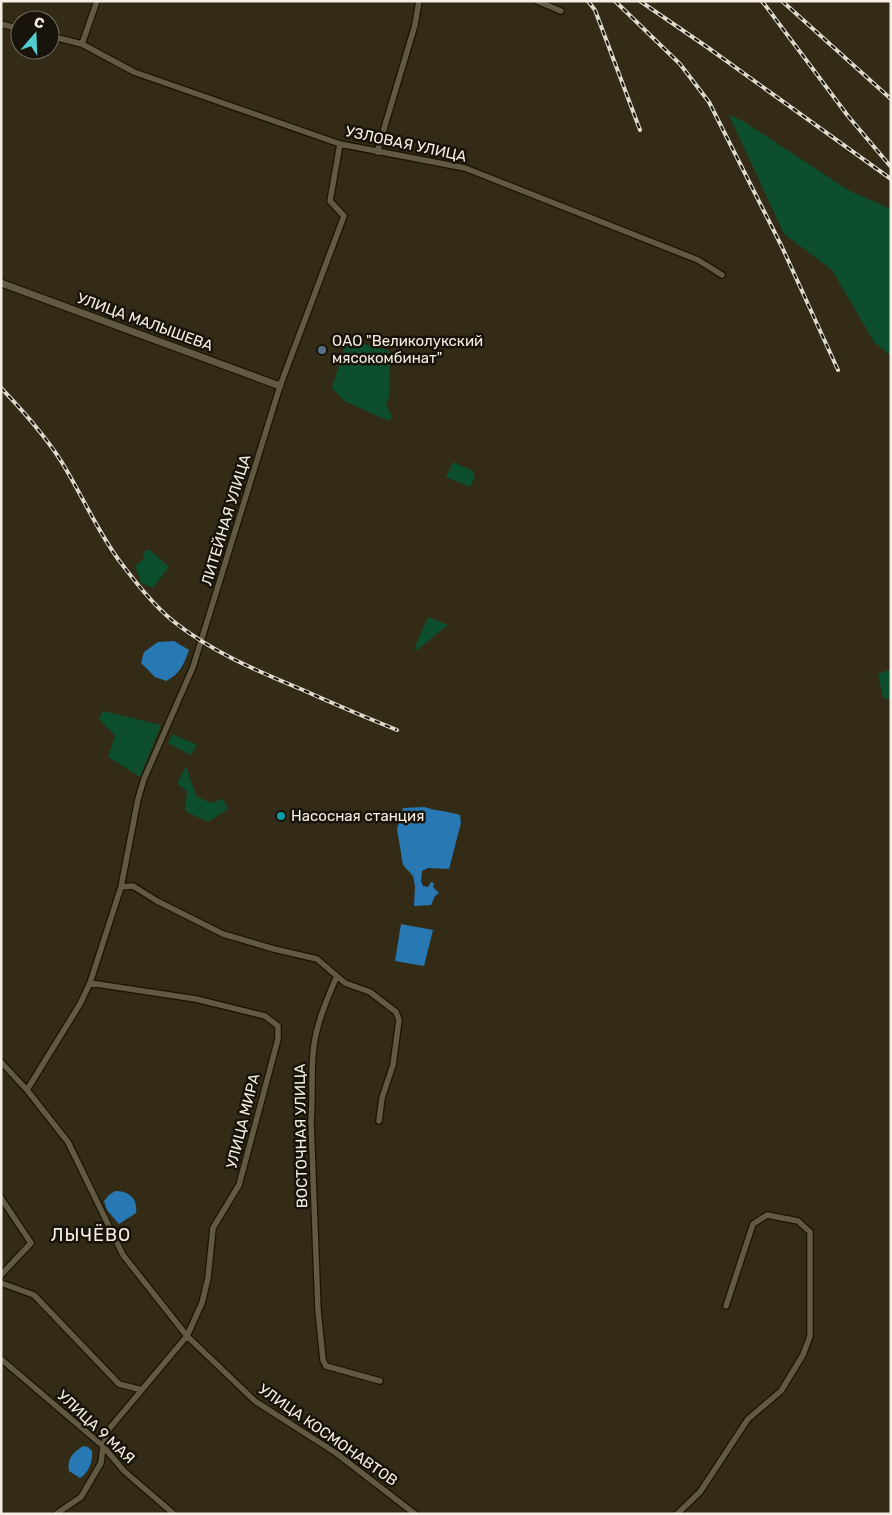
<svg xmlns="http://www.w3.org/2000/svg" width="892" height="1515" viewBox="0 0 892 1515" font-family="Rubik,sans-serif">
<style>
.green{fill:#0c4e2e}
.water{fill:#2778b3}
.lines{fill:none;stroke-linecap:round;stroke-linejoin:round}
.minor-casing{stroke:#1b1302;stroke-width:8}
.tertiary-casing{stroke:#1b1302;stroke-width:9}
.minor{stroke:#625943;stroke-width:5.5}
.tertiary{stroke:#625943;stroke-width:7}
.rail-casing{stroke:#e0dacd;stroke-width:4}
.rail{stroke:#18140b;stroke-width:2;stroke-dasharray:5.5;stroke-linecap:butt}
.service-dot{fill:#5c6f8a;stroke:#18140b;stroke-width:2}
.culture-dot{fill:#0f9aa8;stroke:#18140b;stroke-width:2}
.labels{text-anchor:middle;stroke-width:5;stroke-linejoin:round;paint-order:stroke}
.street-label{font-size:15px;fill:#f5efe3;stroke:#18140b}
.poi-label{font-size:15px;fill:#f5efe3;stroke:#18140b;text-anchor:start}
.quarter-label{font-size:18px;letter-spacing:1px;fill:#f5efe3;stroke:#18140b}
</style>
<rect width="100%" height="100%" fill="#332b16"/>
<!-- green -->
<path class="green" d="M 729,115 L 743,121 L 850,191 L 891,209 L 891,356 L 874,342 L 832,270 L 784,234 Z
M 352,341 L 390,351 L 389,397 L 386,405 L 392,416 L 389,421 L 344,401 L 332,388 L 344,349 Z
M 453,462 L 473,471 L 475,478 L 470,487 L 446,477 Z
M 145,550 L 150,550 L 169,567 L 153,588 L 141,583 L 135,566 L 143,559 Z
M 428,617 L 448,625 L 417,650 L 414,649 Z
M 891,669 L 891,700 L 883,698 L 878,674 Z
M 103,711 L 161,725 L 140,777 L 108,757 L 115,736 L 99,719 Z
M 172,734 L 197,745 L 191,755 L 168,743 Z
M 186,766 L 196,796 L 211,803 L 223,799 L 228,809 L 208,822 L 185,811 L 187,791 L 177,784 Z"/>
<!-- water -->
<path class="water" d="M 174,641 L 189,650 C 184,664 180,674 166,681 L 155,677 L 141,663 L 144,652 L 158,642 Z
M 424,807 C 436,811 448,811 460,815 L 461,823 L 449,869 L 428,868 L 422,871 L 421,881 L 423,886 L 428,887 L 431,882 L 434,883 L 433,887 L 439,893 L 435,896 L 431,905 L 414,906 L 415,886 L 413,876 L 403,865 L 397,829 L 403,808 Z
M 401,924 L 433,930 L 424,966 L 395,961 Z
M 115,1191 C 129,1191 138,1198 136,1213 L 119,1224 L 107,1210 L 104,1201 L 109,1195 Z
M 83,1446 L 88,1447 L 92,1451 C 93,1461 89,1473 80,1478 L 69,1471 C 67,1459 72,1453 83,1446 Z"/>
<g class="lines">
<defs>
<path id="minor" d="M 537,1 L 561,11
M 1,24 L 20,29
M 50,36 L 82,44 L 134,72 L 340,144 L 465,168 L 698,260 L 722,275
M 82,44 L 97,1
M 377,152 L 415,25 L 419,1
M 121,887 L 133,886 L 157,901 L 223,934 L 274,949 L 317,959 L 345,983 L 370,992 L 396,1012 L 399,1020 L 393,1065 L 382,1098 L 379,1121
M 337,976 C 326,1001 315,1027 313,1054 C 311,1076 313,1099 311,1121 L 318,1310 L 323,1360 L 326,1366 L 380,1381
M 1,1062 L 27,1090 L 68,1142 L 123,1255 L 187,1336 L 255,1401 L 336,1453 L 415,1514
M 27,1090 L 80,1004 L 90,983 L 121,887 L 138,799 L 144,779 L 193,667 L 280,386 L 344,216 L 330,201 L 340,144
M 1,1198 L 31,1243 L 1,1275
M 1,1283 L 34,1295 L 119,1384 L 142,1390
M 1,1359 L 103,1446 L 124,1471 L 174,1514
M 56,1514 L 81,1497 L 101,1463 L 103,1446 L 109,1429 L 187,1336 L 202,1303 L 208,1278 L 213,1228 L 239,1185 L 278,1039 L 278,1026 L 265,1016 L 196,999 L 90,983
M 677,1514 L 700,1492 L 748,1419 L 781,1391 L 803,1355 L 810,1336 L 810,1232 L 798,1221 L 767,1215 L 753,1224 L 726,1306"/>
<path id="tertiary" d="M 1,283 L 280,386"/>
</defs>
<!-- minor casing -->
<use href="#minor" class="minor-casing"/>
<!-- tertiary casing -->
<use href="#tertiary" class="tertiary-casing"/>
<!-- minor -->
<use href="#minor" class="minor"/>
<!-- tertiary -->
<use href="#tertiary" class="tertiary"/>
<defs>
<path id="rail" d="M 588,1 L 595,10 L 640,130
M 615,1 L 680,64 L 709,102 L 782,247 L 838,370
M 640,1 L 707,47 L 891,179
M 762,1 L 848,116 L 891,167
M 782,1 L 891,99
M 1,388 C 25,413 50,441 67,471 C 84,500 98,531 118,559 C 134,580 152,604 173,621 C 212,652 257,671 303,690 C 334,704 365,717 397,730"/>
</defs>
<!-- rail casing -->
<use href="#rail" class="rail-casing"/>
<!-- rail -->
<use href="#rail" class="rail"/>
</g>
<!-- markers -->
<circle class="service-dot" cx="322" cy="350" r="5"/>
<circle class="culture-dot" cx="281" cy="816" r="5"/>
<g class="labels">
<!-- street labels -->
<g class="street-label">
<text transform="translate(406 144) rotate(12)" y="5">УЗЛОВАЯ УЛИЦА</text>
<text transform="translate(145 322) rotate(20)" y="5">УЛИЦА МАЛЫШЕВА</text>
<text transform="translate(226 520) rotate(-73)" y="5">ЛИТЕЙНАЯ УЛИЦА</text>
<text transform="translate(243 1121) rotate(-76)" y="5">УЛИЦА МИРА</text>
<text transform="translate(301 1136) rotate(-91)" y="5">ВОСТОЧНАЯ УЛИЦА</text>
<text transform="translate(96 1427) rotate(43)" y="5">УЛИЦА 9 МАЯ</text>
<text transform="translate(328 1435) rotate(35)" y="5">УЛИЦА КОСМОНАВТОВ</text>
</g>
<!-- poi labels -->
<g class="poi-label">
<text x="332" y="346">ОАО "Великолукский<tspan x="332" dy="17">мясокомбинат"</tspan></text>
<text x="291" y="821">Насосная станция</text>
</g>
<!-- quarter labels -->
<g class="quarter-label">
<text x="91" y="1241">ЛЫЧЁВО</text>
</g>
</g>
<!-- border -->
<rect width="892" height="1515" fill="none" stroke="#f5efe3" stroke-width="5"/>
<!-- north arrow -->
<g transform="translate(35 35) rotate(19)"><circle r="24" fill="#18140b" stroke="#706c61"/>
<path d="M0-4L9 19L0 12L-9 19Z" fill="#52cdcf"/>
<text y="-8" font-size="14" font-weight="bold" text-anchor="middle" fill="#f5efe3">С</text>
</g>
</svg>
